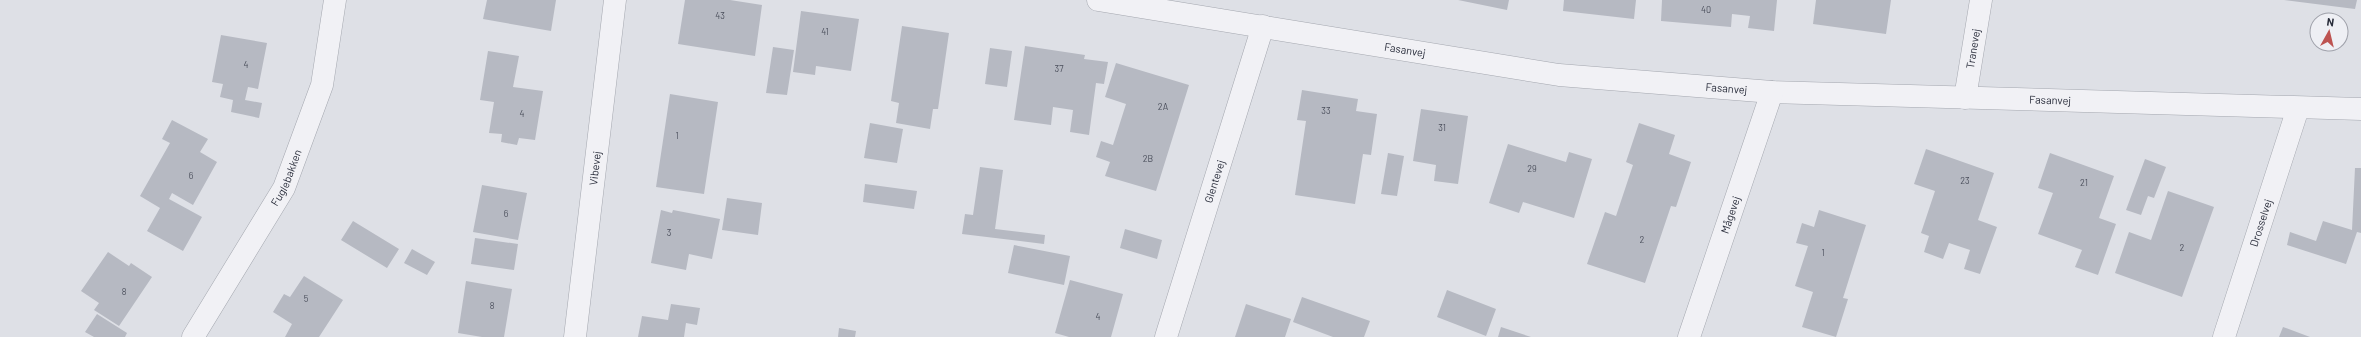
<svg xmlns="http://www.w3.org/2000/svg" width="2361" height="337" viewBox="0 0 2361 337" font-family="Barlow,sans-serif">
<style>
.building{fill:#b6b9c2}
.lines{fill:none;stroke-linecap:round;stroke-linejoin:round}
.minor-casing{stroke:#a4a7af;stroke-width:23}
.minor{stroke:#f1f1f5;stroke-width:22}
.labels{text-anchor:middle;stroke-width:3;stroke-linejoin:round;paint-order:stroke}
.number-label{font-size:9px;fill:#4c505d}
.street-label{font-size:11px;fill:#292d3b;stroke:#eeeff4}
</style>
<rect width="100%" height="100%" fill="#dee0e6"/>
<!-- building -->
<path class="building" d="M 487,0 L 556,0 L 551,31 L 483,19 Z
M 685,0 L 730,0 L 762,5 L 755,56 L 678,44 Z
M 1458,0 L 1509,0 L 1507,10 Z
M 1564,0 L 1636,0 L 1634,19 L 1563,11 Z
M 1662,0 L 1777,0 L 1774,31 L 1748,28 L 1750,16 L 1732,14 L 1731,27 L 1661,21 Z
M 1816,0 L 1891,0 L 1886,34 L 1813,24 Z
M 2284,0 L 2357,0 L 2355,9 Z
M 801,11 L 859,19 L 851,71 L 816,66 L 815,75 L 793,72 Z
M 902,26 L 949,33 L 938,109 L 933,109 L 930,129 L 896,123 L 899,103 L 891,101 Z
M 221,35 L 267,43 L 258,89 L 248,87 L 245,100 L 262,103 L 259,118 L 231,112 L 233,100 L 220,97 L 223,84 L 212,82 Z
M 1025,46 L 1085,55 L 1084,59 L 1108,62 L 1104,84 L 1096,83 L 1089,135 L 1070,132 L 1073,110 L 1053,107 L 1051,125 L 1014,120 Z
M 773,47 L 794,50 L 787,95 L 766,93 Z
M 990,48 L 1012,51 L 1007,87 L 985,84 Z
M 488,51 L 519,56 L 513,87 L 543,91 L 535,140 L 519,138 L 517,145 L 501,142 L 502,134 L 489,133 L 494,102 L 480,100 Z
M 1116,63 L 1189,85 L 1156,191 L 1105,176 L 1110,162 L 1096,157 L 1101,141 L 1113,145 L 1126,104 L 1105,97 Z
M 1302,90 L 1358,99 L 1356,111 L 1377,114 L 1371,155 L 1363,154 L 1355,204 L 1295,195 L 1306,121 L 1297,120 Z
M 670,94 L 718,102 L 704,194 L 656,187 Z
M 1421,109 L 1468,116 L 1458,184 L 1434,181 L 1436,165 L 1413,161 Z
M 172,120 L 208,139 L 200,152 L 217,162 L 193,205 L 172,193 L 169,199 L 202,217 L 183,251 L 147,231 L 160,208 L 140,196 L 170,143 L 162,139 Z
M 870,123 L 903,129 L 897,163 L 864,158 Z
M 1639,123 L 1675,135 L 1669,154 L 1691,162 L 1676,207 L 1671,206 L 1645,283 L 1587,264 L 1605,212 L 1616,216 L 1633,165 L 1626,162 Z
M 1508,144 L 1566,162 L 1569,152 L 1592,159 L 1574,218 L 1523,202 L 1519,213 L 1489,203 Z
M 1926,149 L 1994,173 L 1978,220 L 1997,227 L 1980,274 L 1964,269 L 1970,250 L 1949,243 L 1943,259 L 1924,252 L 1929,236 L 1921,233 L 1935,191 L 1914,184 Z
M 1388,153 L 1404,156 L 1397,196 L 1381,194 Z
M 2050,153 L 2114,176 L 2099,218 L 2116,224 L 2098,275 L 2075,267 L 2082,250 L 2038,234 L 2053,193 L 2038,188 Z
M 2145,159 L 2166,167 L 2154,198 L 2148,196 L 2141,215 L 2126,210 Z
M 980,167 L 1003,170 L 995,229 L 1045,235 L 1044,244 L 962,234 L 965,214 L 973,215 Z
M 2355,168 L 2361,168 L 2361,233 L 2357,232 L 2346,264 L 2287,245 L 2290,232 L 2316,241 L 2323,221 L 2352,230 Z
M 865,184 L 917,191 L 914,209 L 863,202 Z
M 482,185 L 527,193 L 518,240 L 473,232 Z
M 2168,191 L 2214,207 L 2182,297 L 2115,273 L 2129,232 L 2151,240 Z
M 727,198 L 762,203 L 758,235 L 722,230 Z
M 661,210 L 672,213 L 673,210 L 720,219 L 712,259 L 689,254 L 686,270 L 651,263 Z
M 1819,210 L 1866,225 L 1843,298 L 1848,299 L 1836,337 L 1802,327 L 1813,292 L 1795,286 L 1808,246 L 1796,243 L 1802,223 L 1814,227 Z
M 353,221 L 399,249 L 387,268 L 341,240 Z
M 1125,229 L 1162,240 L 1157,259 L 1120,248 Z
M 475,238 L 518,244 L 514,270 L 471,264 Z
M 1014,245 L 1070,256 L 1064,285 L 1008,273 Z
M 412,249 L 435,262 L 427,275 L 404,263 Z
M 108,252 L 129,266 L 131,263 L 152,277 L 119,326 L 94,310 L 99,303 L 81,291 Z
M 304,276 L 343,300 L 319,337 L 285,337 L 292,324 L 273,312 L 284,294 L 290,297 Z
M 1070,280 L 1123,294 L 1111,337 L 1069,337 L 1055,333 Z
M 466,281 L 512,289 L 504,337 L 482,337 L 458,333 Z
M 1447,290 L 1496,309 L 1486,336 L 1437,317 Z
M 1302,297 L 1370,321 L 1364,337 L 1333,337 L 1293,322 Z
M 671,304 L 700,308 L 697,325 L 686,323 L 684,337 L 638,337 L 642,316 L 668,320 Z
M 1246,304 L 1291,319 L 1285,337 L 1235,337 Z
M 97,314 L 127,333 L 125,337 L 94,337 L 85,332 Z
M 1501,327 L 1531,337 L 1498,337 Z
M 2283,327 L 2310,337 L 2279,337 Z
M 839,328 L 856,331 L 855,337 L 838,337 Z"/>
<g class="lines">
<defs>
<g id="minor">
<path id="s1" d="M 1098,0 L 1559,75 L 1772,92 L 2361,109"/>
<path id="s2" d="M 1965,98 L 1981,0"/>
<path id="s3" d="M 193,337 L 284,188 L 322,85 L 335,0"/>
<path id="s4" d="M 575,337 L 615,0"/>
<path id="s5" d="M 1166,337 L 1263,26"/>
<path id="s6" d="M 1689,337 L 1772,92"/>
<path id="s7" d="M 2224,337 L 2298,108"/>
</g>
</defs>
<!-- minor casing -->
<use href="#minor" class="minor-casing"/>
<!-- minor -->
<use href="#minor" class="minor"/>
</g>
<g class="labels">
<!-- number labels -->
<g class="number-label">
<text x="1706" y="13">40</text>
<text x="720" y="19">43</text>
<text x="825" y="35">41</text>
<text x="246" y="68">4</text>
<text x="1059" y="72">37</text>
<text x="1163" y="110">2A</text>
<text x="1326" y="114">33</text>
<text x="522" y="117">4</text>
<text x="1442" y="131">31</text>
<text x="677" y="139">1</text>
<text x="1148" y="162">2B</text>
<text x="1532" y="172">29</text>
<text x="191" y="179">6</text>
<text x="1965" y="184">23</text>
<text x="2084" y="186">21</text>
<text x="506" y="217">6</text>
<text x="669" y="236">3</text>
<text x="1642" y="243">2</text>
<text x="2182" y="251">2</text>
<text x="1823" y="256">1</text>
<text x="124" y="295">8</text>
<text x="306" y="302">5</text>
<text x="492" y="309">8</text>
<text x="1098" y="320">4</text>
</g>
<!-- street labels -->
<g class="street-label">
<text dy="4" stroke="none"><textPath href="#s1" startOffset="311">Fasanvej</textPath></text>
<text dy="4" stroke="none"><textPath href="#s2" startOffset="50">Tranevej</textPath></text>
<text dy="4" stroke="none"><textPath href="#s1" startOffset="635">Fasanvej</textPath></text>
<text dy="4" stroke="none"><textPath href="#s1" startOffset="959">Fasanvej</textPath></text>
<text dy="4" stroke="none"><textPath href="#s4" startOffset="170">Vibevej</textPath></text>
<text dy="4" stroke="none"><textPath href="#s3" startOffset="185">Fuglebakken</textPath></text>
<text dy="4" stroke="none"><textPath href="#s5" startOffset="163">Glentevej</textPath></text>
<text dy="4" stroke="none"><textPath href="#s6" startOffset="129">Mågevej</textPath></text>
<text dy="4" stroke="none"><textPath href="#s7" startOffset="120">Drosselvej</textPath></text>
</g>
</g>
<!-- north arrow -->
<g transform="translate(2329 32) rotate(8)"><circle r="19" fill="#eeeff4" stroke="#9fa1aa"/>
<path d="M0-3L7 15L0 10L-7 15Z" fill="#bd5351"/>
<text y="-6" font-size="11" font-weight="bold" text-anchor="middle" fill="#292d3b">N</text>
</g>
</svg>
